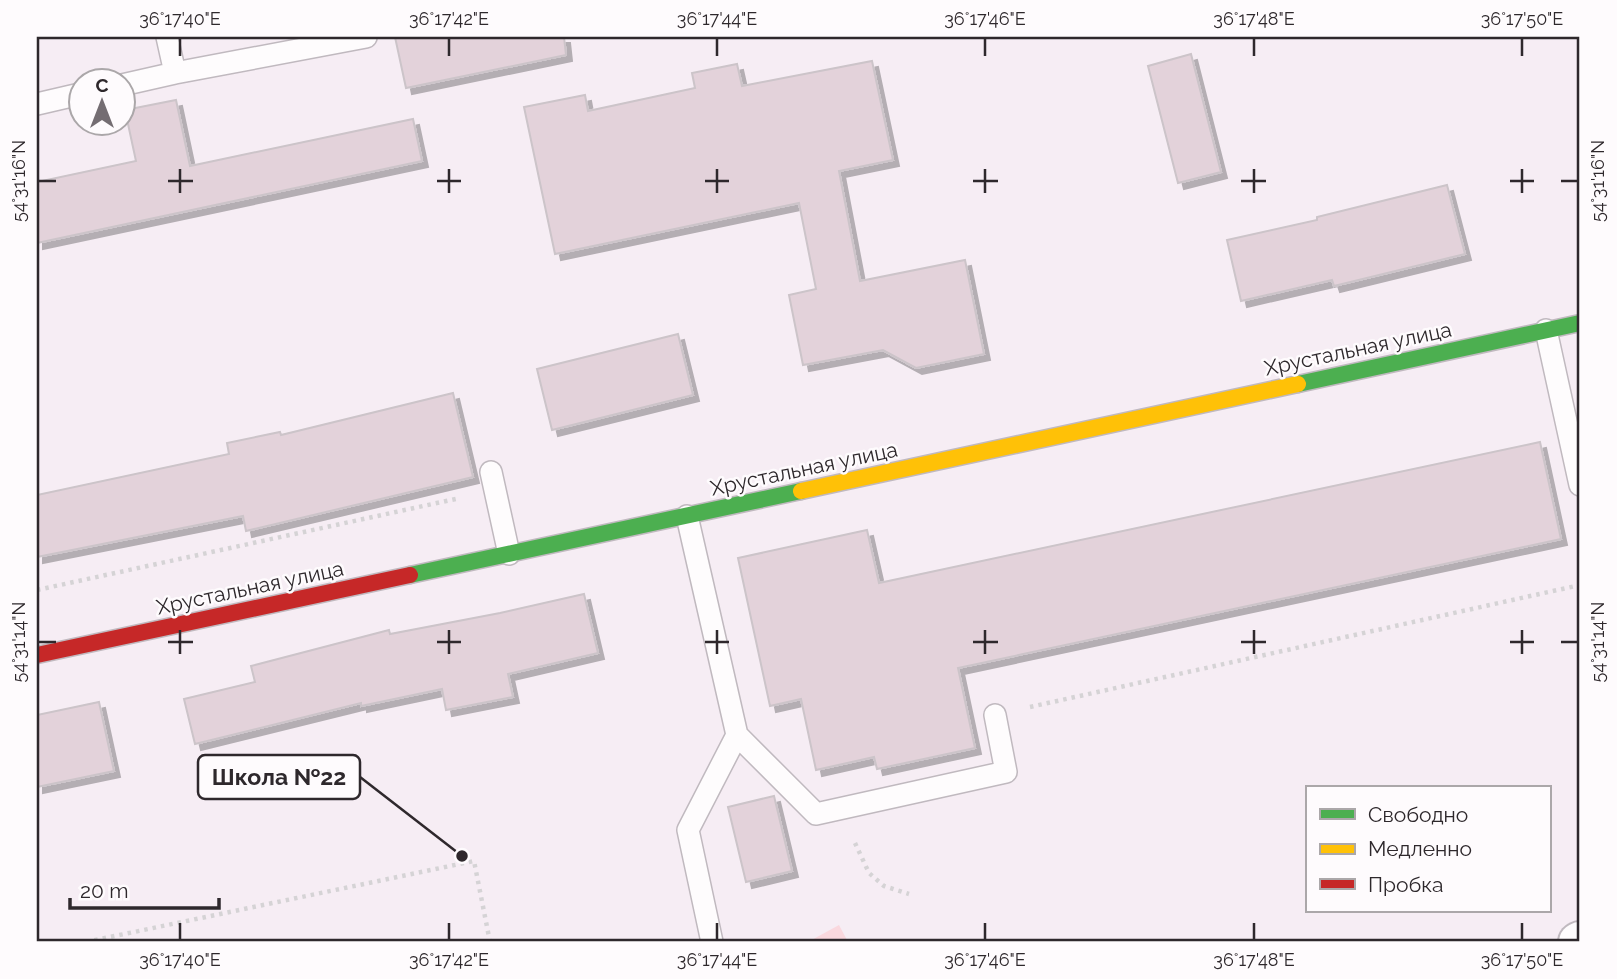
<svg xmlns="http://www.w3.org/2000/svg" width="1617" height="979" viewBox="0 0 1617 979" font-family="Raleway,sans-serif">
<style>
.green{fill:#fad8de}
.building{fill:#e3d2da;stroke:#ccc4c9;stroke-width:2;filter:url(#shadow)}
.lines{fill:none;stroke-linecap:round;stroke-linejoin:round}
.lane-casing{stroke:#c0b9bf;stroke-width:24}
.street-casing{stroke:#c0b9bf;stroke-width:42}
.fast-casing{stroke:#c0b9bf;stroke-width:19}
.slow-casing{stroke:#c0b9bf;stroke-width:19}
.jam-casing{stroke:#c0b9bf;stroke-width:19}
.path{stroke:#d5d3d5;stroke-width:4.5;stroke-dasharray:3.5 5;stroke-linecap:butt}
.lane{stroke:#fefcfd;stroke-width:21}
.street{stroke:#fefcfd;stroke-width:38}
.fast{stroke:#4caf50;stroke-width:16}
.slow{stroke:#ffc107;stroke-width:16}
.jam{stroke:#c62828;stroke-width:16}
.ticks{fill:none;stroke:#2e282c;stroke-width:2.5}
.labels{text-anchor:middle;stroke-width:5;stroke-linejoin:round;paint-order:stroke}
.street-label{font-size:21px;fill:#2e282c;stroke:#fefbfd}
.leader{fill:none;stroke:#2e282c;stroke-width:2.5}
.callout-dot{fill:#2e282c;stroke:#fefbfd;stroke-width:2.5}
.callout{fill:#fefbfd;stroke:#2e282c;stroke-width:2.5}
.callout-label{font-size:23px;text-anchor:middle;font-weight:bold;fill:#2e282c}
.neatline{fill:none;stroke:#2e282c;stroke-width:2.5}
.ticks-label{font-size:18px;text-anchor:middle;fill:#2e282c}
</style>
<defs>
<filter id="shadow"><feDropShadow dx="6" dy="6" stdDeviation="0" flood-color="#0004"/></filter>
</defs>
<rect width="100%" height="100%" fill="#f6edf4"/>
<!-- green -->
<path class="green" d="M 839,925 L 848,942 L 808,942 Z"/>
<!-- building -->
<path class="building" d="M 395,37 L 564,37 L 566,55 L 406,88 Z
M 1191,54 L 1221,172 L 1178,183 L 1148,66 Z
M 872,61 L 893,160 L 839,171 L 860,281 L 965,260 L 984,354 L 916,368 L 883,350 L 803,365 L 789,295 L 816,289 L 799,203 L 555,254 L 524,107 L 585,95 L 588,111 L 695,88 L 692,73 L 737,64 L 742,86 Z
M 176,100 L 190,166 L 413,119 L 422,161 L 37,243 L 37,182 L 136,161 L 125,110 Z
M 1447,185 L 1465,254 L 1334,286 L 1332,280 L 1241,301 L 1227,240 L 1317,220 L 1317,217 Z
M 678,334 L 693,395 L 552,430 L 537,369 Z
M 453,393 L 473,477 L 246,531 L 243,516 L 37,557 L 37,495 L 229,454 L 227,443 L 280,432 L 281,435 Z
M 1540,442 L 1561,539 L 958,668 L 975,748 L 877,769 L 874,757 L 816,770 L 801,699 L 770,706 L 738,558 L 867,530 L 879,583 Z
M 584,594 L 598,653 L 508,674 L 513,697 L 446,710 L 442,689 L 361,706 L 361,703 L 195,744 L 184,699 L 255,682 L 251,666 L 389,630 L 390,634 L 500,613 Z
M 99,702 L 114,771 L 37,787 L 37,715 Z
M 774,796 L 792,871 L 746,882 L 728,807 Z"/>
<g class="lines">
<defs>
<path id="lane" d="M 175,73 L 366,37
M 122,85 L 175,73 L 167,37
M 37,104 L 80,94
M 1546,330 L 1580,485
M 491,472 L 509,554
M 687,516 L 737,735 L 688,830 L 712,942
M 737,735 L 816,814 L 1006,772 L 995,715"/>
<path id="street" d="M 1578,942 L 1580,941"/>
<path id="fast" d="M 1298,384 L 1580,323
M 410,575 L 801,491"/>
<path id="slow" d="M 801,491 L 1298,384"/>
<path id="jam" d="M 37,655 L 410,575"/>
</defs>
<!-- lane casing -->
<use href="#lane" class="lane-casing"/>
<!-- street casing -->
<use href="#street" class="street-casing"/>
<!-- fast casing -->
<use href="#fast" class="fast-casing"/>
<!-- slow casing -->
<use href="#slow" class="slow-casing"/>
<!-- jam casing -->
<use href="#jam" class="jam-casing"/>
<!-- path -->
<path class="path" d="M 37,590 L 460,498
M 1030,707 L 1580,585
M 855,843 L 869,873 L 884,886 L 909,894
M 86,942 L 474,861 L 490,942"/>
<!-- lane -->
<use href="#lane" class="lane"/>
<!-- street -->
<use href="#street" class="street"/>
<!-- fast -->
<use href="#fast" class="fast"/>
<!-- slow -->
<use href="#slow" class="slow"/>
<!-- jam -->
<use href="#jam" class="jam"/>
</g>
<!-- ticks -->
<path class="ticks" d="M 180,38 L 180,56M 449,38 L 449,56M 717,38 L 717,56M 985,38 L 985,56M 1254,38 L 1254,56M 1522,38 L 1522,56M 180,169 L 180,193M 449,169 L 449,193M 717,169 L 717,193M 985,169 L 985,193M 1254,169 L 1254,193M 1522,169 L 1522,193M 38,181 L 56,181M 168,181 L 193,181M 437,181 L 461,181M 705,181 L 729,181M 973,181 L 998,181M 1241,181 L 1266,181M 1510,181 L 1534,181M 1561,181 L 1578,181M 180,630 L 180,654M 449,630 L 449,654M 717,630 L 717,654M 985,630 L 985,654M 1254,630 L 1254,654M 1522,630 L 1522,654M 38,642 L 56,642M 168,642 L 193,642M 437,642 L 461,642M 705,642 L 729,642M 973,642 L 998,642M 1241,642 L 1266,642M 1510,642 L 1534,642M 1561,642 L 1578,642M 180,923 L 180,940M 449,923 L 449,940M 717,923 L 717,940M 985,923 L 985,940M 1254,923 L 1254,940M 1522,923 L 1522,940"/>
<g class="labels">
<!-- street labels -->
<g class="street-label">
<text transform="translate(1358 349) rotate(-12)" y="7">Хрустальная улица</text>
<text transform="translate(804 469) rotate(-12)" y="7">Хрустальная улица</text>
<text transform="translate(250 588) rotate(-12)" y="7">Хрустальная улица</text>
</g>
</g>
<!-- callouts -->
<path class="leader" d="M462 856L360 777"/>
<circle class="callout-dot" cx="462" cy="856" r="7"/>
<rect class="callout" x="198" y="755" width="162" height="44" rx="7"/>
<g class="callout-label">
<text x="279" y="785">Школа №22</text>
</g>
<!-- border -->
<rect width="1617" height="979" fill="none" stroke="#fefbfd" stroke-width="77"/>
<!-- legend -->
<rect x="1306" y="786" width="245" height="126" fill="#fefbfd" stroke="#aba7a9" stroke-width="2"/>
<rect x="1320" y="809" width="35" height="10" fill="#4caf50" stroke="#aba7a9" stroke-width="2"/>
<text x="1368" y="822" font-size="21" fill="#2e282c">Свободно</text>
<rect x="1320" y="844" width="35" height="10" fill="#ffc107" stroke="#aba7a9" stroke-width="2"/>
<text x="1368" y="856" font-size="21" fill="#2e282c">Медленно</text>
<rect x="1320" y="879" width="35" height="10" fill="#c62828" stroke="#aba7a9" stroke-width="2"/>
<text x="1368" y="892" font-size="21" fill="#2e282c">Пробка</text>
<!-- north arrow -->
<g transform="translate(102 102)"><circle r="33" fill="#fefbfd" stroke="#aba7a9" stroke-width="2"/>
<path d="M0-5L12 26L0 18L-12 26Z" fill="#746d72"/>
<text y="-10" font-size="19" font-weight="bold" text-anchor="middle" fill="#2e282c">С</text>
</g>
<!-- scale -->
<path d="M70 898v10h149v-10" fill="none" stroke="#2e282c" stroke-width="3.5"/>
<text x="80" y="898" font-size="21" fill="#2e282c" stroke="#fefbfd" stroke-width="5" paint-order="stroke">20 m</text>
<rect x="38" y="38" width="1540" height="902" class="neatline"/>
<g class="ticks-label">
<text x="180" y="25">36°17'40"E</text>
<text x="449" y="25">36°17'42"E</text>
<text x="717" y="25">36°17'44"E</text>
<text x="985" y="25">36°17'46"E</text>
<text x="1254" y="25">36°17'48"E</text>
<text x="1522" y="25">36°17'50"E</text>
<text transform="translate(19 181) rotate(-90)" y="6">54°31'16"N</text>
<text transform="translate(1598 181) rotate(-90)" y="6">54°31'16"N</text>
<text transform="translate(19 642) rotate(-90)" y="6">54°31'14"N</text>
<text transform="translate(1598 642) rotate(-90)" y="6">54°31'14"N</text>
<text x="180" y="966">36°17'40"E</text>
<text x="449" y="966">36°17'42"E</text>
<text x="717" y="966">36°17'44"E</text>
<text x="985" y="966">36°17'46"E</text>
<text x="1254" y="966">36°17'48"E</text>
<text x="1522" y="966">36°17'50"E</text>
</g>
</svg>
